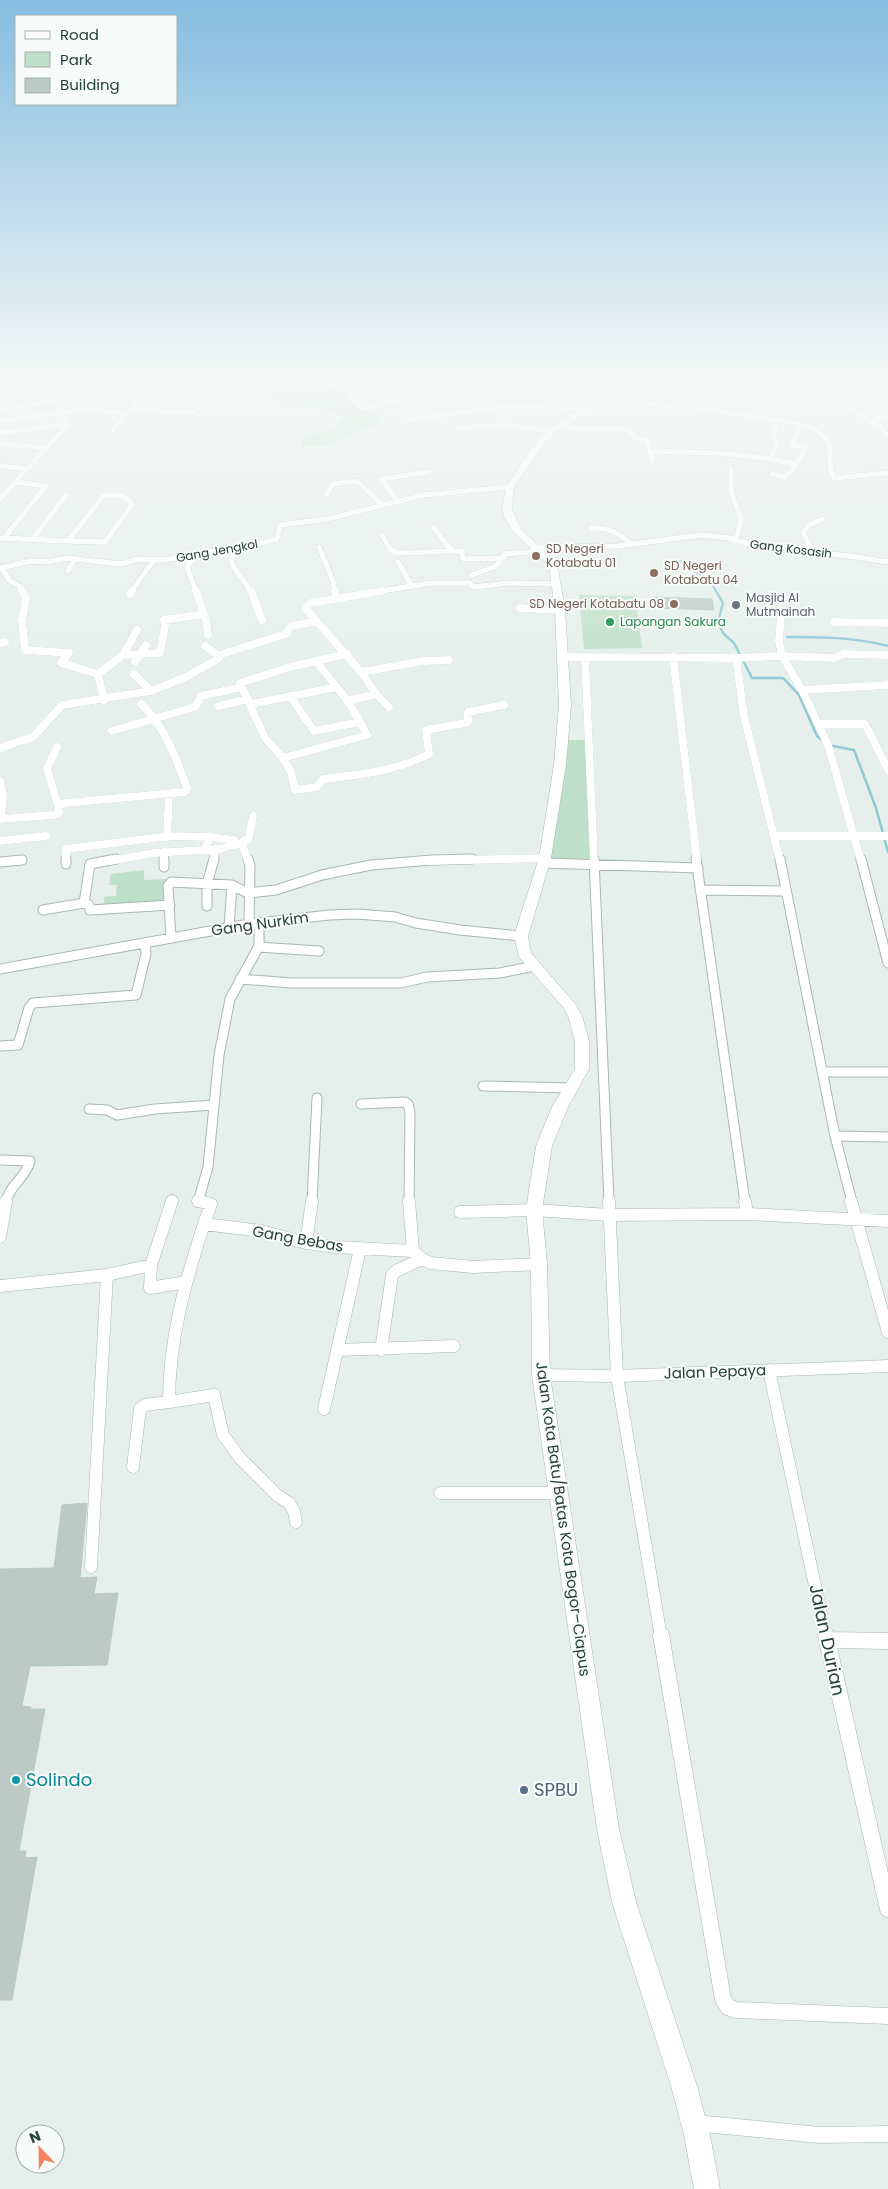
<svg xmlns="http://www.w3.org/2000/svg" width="888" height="2189" viewBox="0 0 888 2189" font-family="Poppins,sans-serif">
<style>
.green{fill:#bfe0c8}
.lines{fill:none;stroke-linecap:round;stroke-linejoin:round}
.stream{stroke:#8ec9d4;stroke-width:2.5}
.building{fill:#bbcac4;stroke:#b8c9c2}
.minor-far4-casing{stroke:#a8b8b2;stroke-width:6}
.minor-far3-casing{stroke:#a8b8b2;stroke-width:8}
.minor-far2-casing{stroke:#a8b8b2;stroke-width:11}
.minor-far1-casing{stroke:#a8b8b2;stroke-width:13}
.minor-casing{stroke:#a8b8b2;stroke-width:17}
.secondary-casing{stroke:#a4bbb3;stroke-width:1}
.minor-far4{stroke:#fff;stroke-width:5.5}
.minor-far3{stroke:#fff;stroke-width:8}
.minor-far2{stroke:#fff;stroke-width:9}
.minor-far1{stroke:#fff;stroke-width:12}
.minor{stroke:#fff;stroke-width:16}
.secondary{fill:#fff;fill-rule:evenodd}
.education-dot{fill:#8d6e63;stroke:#f7fbf9;stroke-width:2}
.worship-dot{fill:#6b7280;stroke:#f7fbf9;stroke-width:2}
.leisure-dot{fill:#2e9e5b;stroke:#f7fbf9;stroke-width:2}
.culture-dot{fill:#0f9aa8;stroke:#f7fbf9;stroke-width:2}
.service-dot{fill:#5c6f8a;stroke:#f7fbf9;stroke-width:2}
.labels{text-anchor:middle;stroke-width:4;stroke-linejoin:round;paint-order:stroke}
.far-education-label{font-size:12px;fill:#785e54;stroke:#f7fbf9;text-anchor:start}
.far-street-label{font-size:12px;fill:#24423a;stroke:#f7fbf9}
.far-worship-label{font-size:12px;fill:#5b616d;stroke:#f7fbf9;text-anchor:start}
.far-leisure-label{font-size:12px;fill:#27864d;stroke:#f7fbf9;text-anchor:start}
.street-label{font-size:15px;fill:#24423a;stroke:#f7fbf9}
.near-street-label{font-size:18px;fill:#24423a;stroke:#f7fbf9}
.near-culture-label{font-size:18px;fill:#0d838f;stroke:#f7fbf9;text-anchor:start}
.near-service-label{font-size:18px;fill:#4e5e75;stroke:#f7fbf9;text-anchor:start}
</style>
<rect width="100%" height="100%" fill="#e6efeb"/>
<!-- green -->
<path class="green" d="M 261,381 L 337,381 L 352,404 L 378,414 L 381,419 L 378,423 L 327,445 L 302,447 L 303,438 L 335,429 L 339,421 L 345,417 L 334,410 L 283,406 L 273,399 L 259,393 L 264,384 Z
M 579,595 L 635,596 L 642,648 L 584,649 Z
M 568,740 L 587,740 L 591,860 L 546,861 Z
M 144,870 L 144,880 L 167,879 L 167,906 L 105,911 L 104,897 L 116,896 L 117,885 L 109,885 L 111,874 Z"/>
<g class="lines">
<!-- stream -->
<path class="stream" d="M 680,561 L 710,581 L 723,603 L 718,622 L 723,633 L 734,643 L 752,678 L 783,678 L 799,695 L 817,736 L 828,745 L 854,750 L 876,808 L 888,852
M 787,637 C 822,637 854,637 888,646"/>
</g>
<!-- building -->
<path class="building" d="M 654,597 L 712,599 L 714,610 L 656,608 Z
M 87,1503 L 80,1578 L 97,1577 L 94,1594 L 118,1593 L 107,1665 L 30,1666 L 22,1706 L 31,1707 L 30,1709 L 45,1709 L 19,1851 L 26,1851 L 25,1858 L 37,1857 L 12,2000 L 0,2000 L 0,1569 L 54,1568 L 62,1505 Z"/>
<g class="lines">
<defs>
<path id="minor-far4" d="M 320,381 L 346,391 L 361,407 L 367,408 L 394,401 L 422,400 L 437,394 L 605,390
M 832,381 L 845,406 L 879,426 L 888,436
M 857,381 L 880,381
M 0,386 L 36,381
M 336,386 L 359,383 L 427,386 L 500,383
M 0,396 L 96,384
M 173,396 L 181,382
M 657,397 L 684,400
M 646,399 L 644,404 L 692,407 L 784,421 L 815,429 L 829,442 L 831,471 L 834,478 L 888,473
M 0,409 L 104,394 L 96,381
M 581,413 L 628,413
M 406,420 L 511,405 L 585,409
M 0,421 L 95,408 L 99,411 L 126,414 C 131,409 136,401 143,397 C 155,390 189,397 203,399 L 205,401 L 196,411 L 191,413 L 132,409
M 869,421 L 882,418 L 888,419
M 559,426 L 578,429 L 628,429 L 635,438 L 647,440 L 653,461
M 457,428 L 503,425 L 552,431
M 112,431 L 126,414
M 0,433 L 68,424
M 0,444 L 46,448
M 649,452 C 698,451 747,453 795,464
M 771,458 L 777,444 L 773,435 L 777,421
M 0,466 L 27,469 L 0,499
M 27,469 L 68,424 L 60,408
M 731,469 L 731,491 L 741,519 L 736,540
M 772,474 L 785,477 C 794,470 801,457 806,447 L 791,445 L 801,425
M 327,494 L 333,484 L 357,481 L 382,505
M 104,495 L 119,495 L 131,502 L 131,506 L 105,542 L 68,541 Z
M 398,502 L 381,479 L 429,472
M 433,527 L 452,551
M 591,528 C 608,527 619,533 631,544
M 382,535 L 390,549 L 397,553 L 462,551 L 463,559 L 504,558
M 0,538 L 68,541
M 4,538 L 46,486 L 15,482
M 33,539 L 66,495
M 319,547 L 333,581 L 335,592
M 536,547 L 618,546 L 701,535 L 729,538 L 762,548 L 850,556 L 888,562
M 237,550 L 231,560 L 232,565 L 252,592
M 813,553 L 803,532 L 809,525 L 822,519
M 398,562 L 412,586
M 0,568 L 31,561 L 48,562 L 66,558 L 120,564 L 139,559 L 164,560 L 205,552 L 235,550 L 277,539 L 280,525 L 327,519 L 424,495 L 510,487
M 2,568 L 9,580 L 19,586 L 23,592
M 68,571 L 74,559
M 472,575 L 496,566 L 505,554 L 541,551
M 131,592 L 154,560
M 196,592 L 187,566 L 199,554
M 375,592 L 431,583 L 470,583 L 473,587 L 511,583 L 556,584"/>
<path id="minor-far3" d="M 22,591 L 26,598 L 22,620 L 25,650 L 69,653 L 61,663 L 98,674 L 123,655 L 160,653 L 165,626 L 164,620 L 204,614
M 196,591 L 206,620 L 208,635
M 251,591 L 262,620
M 335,591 L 336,598
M 382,591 L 310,603 L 307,606 L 307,610 L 361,672 L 376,694 L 389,707
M 130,594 L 132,591
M 520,608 L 560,610
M 781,614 L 779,641 L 782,656 L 835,658 L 843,654 L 888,655
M 834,622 L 888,623
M 0,643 L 5,642
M 205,646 L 220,657
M 347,654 L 290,667 L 240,683 L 265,738 L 283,758 L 291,772 L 295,790 L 317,787 L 323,779 C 359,775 396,771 429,754 L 426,730 L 465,723 L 468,722 L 468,712 L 504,705
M 123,655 L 137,630
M 564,657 L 736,658
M 585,657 L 594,861
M 673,657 L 697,861
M 135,662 L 146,645
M 361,672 L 424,661 L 449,660
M 98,674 L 104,700
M 134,674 L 151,691
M 802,690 L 888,685
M 290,696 L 314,731 L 360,722
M 347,701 L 376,694
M 251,704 L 337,687
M 219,706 L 248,699
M 818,724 L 865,724 L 888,770
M 112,731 L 191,708 L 196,706 L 201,696 L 242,687
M 57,747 L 47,768 L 58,806
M 0,748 L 33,737 L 62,705 L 151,691 L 186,677 L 218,659 L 222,654 L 286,634 L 291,626 L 317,621
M 283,758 L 367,735 L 350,704 L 316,661
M 0,781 L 3,794 L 1,819
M 0,819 L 54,815 L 59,813 L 58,806 L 65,803 L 185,792 L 187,788 C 177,760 164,724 141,704
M 775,836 L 888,836
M 167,837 L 169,795
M 210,837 L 234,840 L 235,845
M 0,841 L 46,836
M 242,843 L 248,861
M 164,852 L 164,861
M 16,861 L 22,860
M 66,861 L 66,849 L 171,836 L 210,837 L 205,849
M 109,861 L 154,853 L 220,849 L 241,843 L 249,838 L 253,816
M 214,861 L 215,849
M 425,861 L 545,858
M 780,861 L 744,716 L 736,658 L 782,656 L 802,690 L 828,745 L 861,861"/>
<path id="minor-far2" d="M 66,859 L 66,864
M 116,859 L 90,864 L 84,903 L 89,905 L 90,910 L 170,905
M 164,859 L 164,867
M 248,859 L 250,866 L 249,924
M 594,859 L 609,1202
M 696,859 L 745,1202
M 780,859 L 835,1136
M 861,859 L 888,963
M 0,862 L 22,860
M 544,863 L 698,868
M 700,890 L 786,891
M 207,906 L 207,884 L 214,859
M 43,910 L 84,903
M 229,927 L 232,885
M 171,938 L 168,886 L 171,882 L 232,885 L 248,893 L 276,890 L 322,875 L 371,865 L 432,860 L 472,859
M 258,947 L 319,951
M 0,969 L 249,924 L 329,915 L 357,914 L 395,917 L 416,923 L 460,930 L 521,936
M 240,979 L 291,983 L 401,983 L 427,977 L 500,973 L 534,966
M 0,1046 L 18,1045 L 29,1008 L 33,1003 L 136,995 L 146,954 L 145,943
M 822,1072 L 888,1072
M 483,1086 L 571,1088
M 361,1104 L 405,1102 L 408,1104 L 410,1112 L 409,1202
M 89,1109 L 107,1110 L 117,1115 L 155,1109 L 214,1105
M 0,1160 L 30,1161 C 26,1178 9,1185 6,1202
M 171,1202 L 172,1200
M 198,1202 L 208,1167 L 219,1055 L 230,999 L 259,946 L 259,922
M 312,1202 L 317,1098
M 852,1202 L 835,1136 L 888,1137"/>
<path id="minor-far1" d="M 172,1201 L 151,1265 L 150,1288 L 185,1282
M 198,1201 L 211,1204 L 204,1224 L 261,1231 L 306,1243 L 336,1247 L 413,1251
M 409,1201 L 413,1251 L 422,1259 L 431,1263 L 473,1267 L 539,1264
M 609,1201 L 617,1376 L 661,1637
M 745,1201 L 747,1214
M 851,1201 L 888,1332
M 460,1212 L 534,1210 L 609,1215 L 747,1214 L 888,1221
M 204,1224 C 185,1282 169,1340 169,1402 L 214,1395 L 223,1435 L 240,1458 L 278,1496 L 289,1503 L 294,1511 L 296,1522
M 0,1237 L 6,1201
M 306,1243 L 312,1201
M 0,1286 L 107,1275 L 151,1265
M 337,1350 L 454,1346
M 381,1350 L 392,1275 L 396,1271 L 422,1259
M 769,1370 L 826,1637
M 541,1375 L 617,1376 L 888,1366
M 324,1409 L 360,1249
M 133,1467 L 140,1409 L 145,1405 L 169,1402
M 440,1493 L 558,1493
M 91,1567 L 107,1275"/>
<path id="minor" d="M 661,1635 L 723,1999 L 728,2007 L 736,2010 L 888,2016
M 826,1635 L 888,1909
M 827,1640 L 888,1641
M 695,2123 L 820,2135 L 888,2134"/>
<path id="secondary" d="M 607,381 L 615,381 L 600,401 L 584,415 L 555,433 L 543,445 L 514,487 L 512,509 L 521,529 L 557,563 L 565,610 L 571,705 L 566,765 L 551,858 L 528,936 L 531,953 L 576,1005 L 582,1016 L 589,1041 L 589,1069 L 568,1107 L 552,1146 L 542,1210 L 547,1264 L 550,1375 L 619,1829 L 636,1902 L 697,2086 L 710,2135 L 720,2189 L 694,2189 L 684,2135 L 671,2086 L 612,1902 L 597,1829 L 532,1375 L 531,1264 L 526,1210 L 536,1146 L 552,1107 L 575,1069 L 575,1041 L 568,1016 L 563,1007 L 519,957 L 514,936 L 539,858 L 554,765 L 559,705 L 555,610 L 550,572 L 548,564 L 514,533 L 504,517 L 502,509 L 506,487 L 537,441 L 549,429 L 578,411 L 594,397 Z"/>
</defs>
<!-- minor-far4 casing -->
<use href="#minor-far4" class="minor-far4-casing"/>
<!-- minor-far3 casing -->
<use href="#minor-far3" class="minor-far3-casing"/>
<!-- minor-far2 casing -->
<use href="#minor-far2" class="minor-far2-casing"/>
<!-- minor-far1 casing -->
<use href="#minor-far1" class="minor-far1-casing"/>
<!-- minor casing -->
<use href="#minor" class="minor-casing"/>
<!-- secondary casing -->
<use href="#secondary" class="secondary-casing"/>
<!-- minor-far4 -->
<use href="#minor-far4" class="minor-far4"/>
<!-- minor-far3 -->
<use href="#minor-far3" class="minor-far3"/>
<!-- minor-far2 -->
<use href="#minor-far2" class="minor-far2"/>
<!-- minor-far1 -->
<use href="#minor-far1" class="minor-far1"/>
<!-- minor -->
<use href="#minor" class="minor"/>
<!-- secondary -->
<use href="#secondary" class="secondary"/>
</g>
<!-- sky -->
<linearGradient id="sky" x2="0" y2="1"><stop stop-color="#84bce0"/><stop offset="0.55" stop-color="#f4f8f6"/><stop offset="1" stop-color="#f4f8f6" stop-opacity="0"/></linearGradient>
<rect width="888" height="687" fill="url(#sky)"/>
<!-- markers -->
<g class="education-dot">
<circle cx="536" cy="556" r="5"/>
<circle cx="654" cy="573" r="5"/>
<circle cx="674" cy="604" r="5"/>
</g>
<circle class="worship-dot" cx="736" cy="605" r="5"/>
<circle class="leisure-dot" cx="610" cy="622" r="5"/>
<circle class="culture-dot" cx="16" cy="1780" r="5"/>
<circle class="service-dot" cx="524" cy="1790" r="5"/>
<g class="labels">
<!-- far-education labels -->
<g class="far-education-label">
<text x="546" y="553">SD Negeri<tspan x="546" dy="14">Kotabatu 01</tspan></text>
<text x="664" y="570">SD Negeri<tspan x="664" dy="14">Kotabatu 04</tspan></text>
<text x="664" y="608" text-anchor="end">SD Negeri Kotabatu 08</text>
</g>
<!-- far-street labels -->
<g class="far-street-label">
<text transform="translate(791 549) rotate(7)" y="4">Gang Kosasih</text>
<text transform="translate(217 551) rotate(-10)" y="4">Gang Jengkol</text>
</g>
<!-- far-worship labels -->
<g class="far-worship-label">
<text x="746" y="602">Masjid Al<tspan x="746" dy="14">Mutmainah</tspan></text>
</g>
<!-- far-leisure labels -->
<g class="far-leisure-label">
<text x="620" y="626">Lapangan Sakura</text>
</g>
<!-- street labels -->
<g class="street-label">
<text transform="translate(260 924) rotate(-8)" y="5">Gang Nurkim</text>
<text transform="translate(298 1239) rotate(10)" y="5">Gang Bebas</text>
<text transform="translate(715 1372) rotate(-2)" y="5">Jalan Pepaya</text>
<text transform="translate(563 1519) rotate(82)" y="5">Jalan Kota Batu/Batas Kota Bogor–Ciapus</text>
</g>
<!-- near-street labels -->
<g class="near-street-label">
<text transform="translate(827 1640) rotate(78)" y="6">Jalan Durian</text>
</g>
<!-- near-culture labels -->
<g class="near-culture-label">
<text x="26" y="1786">Solindo</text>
</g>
<!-- near-service labels -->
<g class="near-service-label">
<text x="534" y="1796">SPBU</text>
</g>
</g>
<!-- legend -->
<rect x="15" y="15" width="162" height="90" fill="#f7fbf9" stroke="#a3b1ad"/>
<rect x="25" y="31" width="25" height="8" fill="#ffffff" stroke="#a3b1ad"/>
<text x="60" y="40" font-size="15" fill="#24423a">Road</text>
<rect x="25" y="52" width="25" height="15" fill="#bfe0c8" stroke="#a3b1ad"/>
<text x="60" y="65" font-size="15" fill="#24423a">Park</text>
<rect x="25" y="78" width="25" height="15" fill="#bbcac4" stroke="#a3b1ad"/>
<text x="60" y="90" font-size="15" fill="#24423a">Building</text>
<!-- north arrow -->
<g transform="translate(40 2149) rotate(338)"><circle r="24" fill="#f7fbf9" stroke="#a3b1ad"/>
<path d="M0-4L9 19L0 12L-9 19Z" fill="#f4845f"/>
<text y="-8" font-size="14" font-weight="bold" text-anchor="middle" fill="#24423a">N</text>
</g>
</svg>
